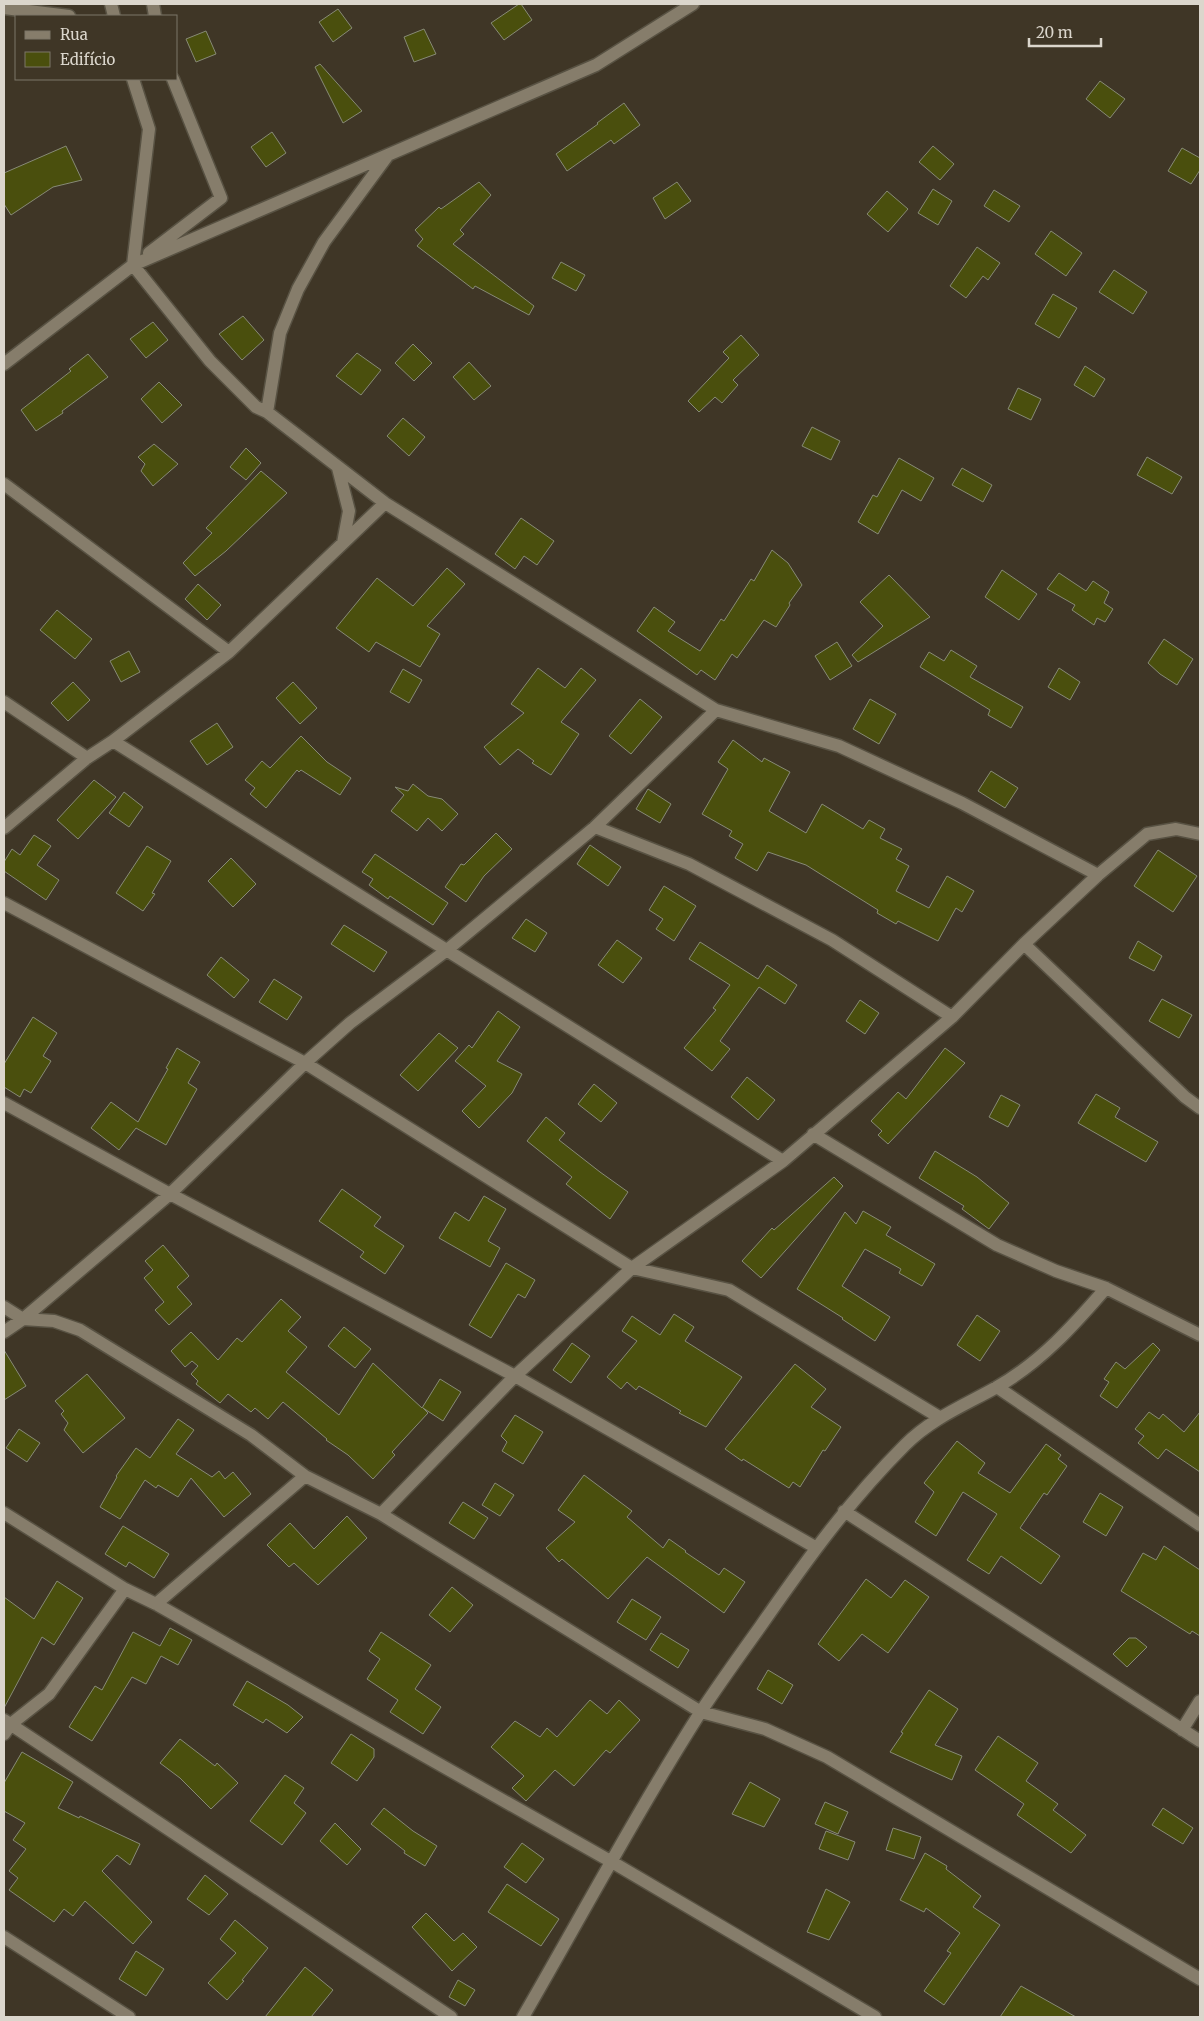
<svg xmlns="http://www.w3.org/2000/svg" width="1204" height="2021" viewBox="0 0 1204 2021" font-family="Merriweather,serif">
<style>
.building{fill:#4a4f0d;stroke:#878a76}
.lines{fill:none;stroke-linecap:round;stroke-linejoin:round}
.minor-casing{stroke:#585243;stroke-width:15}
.minor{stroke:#867d6b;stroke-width:12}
</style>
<rect width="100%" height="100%" fill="#3f3626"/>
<!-- building -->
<path class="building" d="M 519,4 L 521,4 L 532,20 L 504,40 L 491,23 Z
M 338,9 L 352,28 L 333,42 L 319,22 Z
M 424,29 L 436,54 L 414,62 L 404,37 Z
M 206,31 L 216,54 L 196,62 L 186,39 Z
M 320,64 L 362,111 L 343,123 L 315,67 Z
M 1100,81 L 1125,99 L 1110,118 L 1086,99 Z
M 624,103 L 640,125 L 614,144 L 611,140 L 567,171 L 556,154 L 598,124 L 597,123 Z
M 272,132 L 286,153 L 266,167 L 251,147 Z
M 66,146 L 82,180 L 53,187 L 11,215 L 4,204 L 4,173 Z
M 933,146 L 954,164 L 940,180 L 919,162 Z
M 1182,148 L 1200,158 L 1200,170 L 1191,184 L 1168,171 Z
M 479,182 L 491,195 L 460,230 L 464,234 L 453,244 L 534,306 L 529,315 L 475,286 L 473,289 L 417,246 L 423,239 L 415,230 L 439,207 L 441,209 Z
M 677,182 L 691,201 L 665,219 L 653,198 Z
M 933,189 L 952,201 L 938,225 L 918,213 Z
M 994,190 L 1020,206 L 1009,222 L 984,206 Z
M 887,191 L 908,209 L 888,232 L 867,214 Z
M 1051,231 L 1082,253 L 1066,276 L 1035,254 Z
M 977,247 L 1000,263 L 988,280 L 983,276 L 966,298 L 950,286 Z
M 561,262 L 585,275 L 576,291 L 552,278 Z
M 1114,270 L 1147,292 L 1133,314 L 1099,292 Z
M 1053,294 L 1077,308 L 1059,338 L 1035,324 Z
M 243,316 L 264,340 L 242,360 L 219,334 Z
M 153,322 L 168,340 L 146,358 L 130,339 Z
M 741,335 L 759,355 L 733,380 L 738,385 L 722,403 L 715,397 L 699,412 L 688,401 L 729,358 L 723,352 Z
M 413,344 L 432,363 L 414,381 L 395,363 Z
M 357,353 L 381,370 L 361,395 L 336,376 Z
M 88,354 L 108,377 L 62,411 L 63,413 L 36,431 L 21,410 L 71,371 L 69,369 Z
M 469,362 L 491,386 L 474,400 L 453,377 Z
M 1085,366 L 1105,379 L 1094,397 L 1074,385 Z
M 159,382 L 182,405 L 162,423 L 141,399 Z
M 1018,388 L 1041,399 L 1031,420 L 1008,409 Z
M 403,418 L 425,437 L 409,456 L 387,436 Z
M 812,427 L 840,441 L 831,460 L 802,446 Z
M 154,444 L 178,464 L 153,486 L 141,471 L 145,464 L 138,457 Z
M 246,448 L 261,463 L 246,480 L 230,467 Z
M 1147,457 L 1182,477 L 1172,494 L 1137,475 Z
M 899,458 L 934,478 L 921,501 L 902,490 L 878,534 L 858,522 L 873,495 L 877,497 Z
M 962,468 L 992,485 L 983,502 L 952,485 Z
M 261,471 L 287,493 L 226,551 L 195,576 L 183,563 L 212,533 L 206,528 Z
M 521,518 L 554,541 L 537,565 L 524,556 L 515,569 L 495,554 Z
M 772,550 L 788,563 L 802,585 L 789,603 L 790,605 L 776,627 L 764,620 L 737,658 L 732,654 L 715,680 L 701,670 L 697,675 L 637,631 L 654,607 L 675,622 L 668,631 L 700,651 L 721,619 L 724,621 L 751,579 L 754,581 Z
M 447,568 L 465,584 L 427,626 L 440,634 L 420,667 L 376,642 L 369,652 L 336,628 L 377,578 L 413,606 Z
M 1002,570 L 1037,594 L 1019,620 L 985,597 Z
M 1059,573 L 1086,591 L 1093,581 L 1109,592 L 1104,603 L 1113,609 L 1105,622 L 1097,618 L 1094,625 L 1072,610 L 1075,605 L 1047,589 Z
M 889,575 L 930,617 L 858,662 L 852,655 L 883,626 L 860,602 Z
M 198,584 L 221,605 L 207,620 L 185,599 Z
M 57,610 L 92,639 L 75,659 L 40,630 Z
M 1164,639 L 1193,659 L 1177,685 L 1160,674 L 1148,663 Z
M 837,642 L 852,666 L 830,680 L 815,656 Z
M 951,650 L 977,666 L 970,677 L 1023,707 L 1011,728 L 988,715 L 990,710 L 920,667 L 929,652 L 944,661 Z
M 129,651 L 140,672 L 121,682 L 110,661 Z
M 538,668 L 565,688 L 581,668 L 596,680 L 561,722 L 579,734 L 551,775 L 532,763 L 534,761 L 518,749 L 500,765 L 484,747 L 524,713 L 511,704 Z
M 1059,668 L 1080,682 L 1070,700 L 1048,687 Z
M 403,669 L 422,680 L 409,703 L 390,692 Z
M 73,682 L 90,700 L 68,721 L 51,703 Z
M 293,682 L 317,708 L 300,724 L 276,698 Z
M 640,699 L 662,717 L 631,754 L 609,736 Z
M 870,699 L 896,714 L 879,744 L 853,729 Z
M 217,723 L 233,747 L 207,765 L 190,741 Z
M 301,736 L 327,762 L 351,778 L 340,795 L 301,770 L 299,772 L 297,770 L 266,808 L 250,794 L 255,788 L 245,780 L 262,761 L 270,768 Z
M 733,740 L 762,762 L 764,758 L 790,772 L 769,811 L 806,833 L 822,804 L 863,829 L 869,820 L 885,829 L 880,838 L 902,849 L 896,859 L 909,866 L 896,891 L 929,908 L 947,876 L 974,891 L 962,912 L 956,908 L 938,941 L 898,921 L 896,924 L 877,913 L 878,910 L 806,865 L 768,852 L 757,871 L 735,858 L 743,844 L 729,836 L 732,831 L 702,814 L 728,769 L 718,762 Z
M 991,771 L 1018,788 L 1005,808 L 978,791 Z
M 94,780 L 116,797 L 78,839 L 57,820 Z
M 413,784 L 428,796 L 442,799 L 458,814 L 442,831 L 428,818 L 417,831 L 391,811 L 404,795 L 395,787 L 408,791 Z
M 648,789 L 671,804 L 660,823 L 636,809 Z
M 124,792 L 143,807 L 129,827 L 109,813 Z
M 496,833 L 512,849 L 484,876 L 466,902 L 445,887 L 461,864 L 464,865 Z
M 34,835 L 51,846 L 37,865 L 59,880 L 46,900 L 4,871 L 4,862 L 12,849 L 20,855 Z
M 590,845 L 621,867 L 608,886 L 577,864 Z
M 147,846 L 171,861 L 152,893 L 155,894 L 143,911 L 116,893 Z
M 1158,850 L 1197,876 L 1173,912 L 1134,886 Z
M 375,854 L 448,903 L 433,925 L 390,896 L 388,899 L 369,885 L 373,879 L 362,872 Z
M 231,858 L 256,884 L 233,907 L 208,881 Z
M 664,886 L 696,906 L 674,941 L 656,929 L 663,919 L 649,910 Z
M 526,919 L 547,933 L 535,952 L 512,938 Z
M 344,925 L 387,952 L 374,972 L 331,944 Z
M 617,940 L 642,958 L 623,983 L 598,965 Z
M 1138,941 L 1162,956 L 1154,971 L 1129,958 Z
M 700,942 L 758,979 L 767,965 L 797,985 L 785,1004 L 759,987 L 720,1041 L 730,1049 L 712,1071 L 684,1048 L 716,1010 L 713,1008 L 730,985 L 689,959 Z
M 221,957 L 249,980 L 234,998 L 207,975 Z
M 274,979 L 302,997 L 287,1020 L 259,1002 Z
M 1162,999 L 1192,1015 L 1179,1038 L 1149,1021 Z
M 860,1000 L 879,1013 L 865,1034 L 846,1021 Z
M 498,1011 L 520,1027 L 497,1061 L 522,1074 L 512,1093 L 479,1128 L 462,1111 L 486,1086 L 455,1061 L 469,1045 L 472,1048 Z
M 33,1017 L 57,1033 L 43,1056 L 51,1061 L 31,1093 L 24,1089 L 20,1097 L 4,1087 L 4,1064 Z
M 439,1033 L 458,1048 L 418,1091 L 400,1075 Z
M 177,1048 L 200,1062 L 188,1083 L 197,1089 L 166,1145 L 136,1128 L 119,1150 L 91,1128 L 111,1102 L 138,1122 L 168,1069 L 166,1068 Z
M 945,1048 L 965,1063 L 888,1144 L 878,1135 L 882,1131 L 871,1121 L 898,1092 L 906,1099 Z
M 747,1077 L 775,1100 L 758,1120 L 731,1097 Z
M 594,1084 L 617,1103 L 601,1122 L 578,1104 Z
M 1096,1094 L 1120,1108 L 1115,1117 L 1158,1142 L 1146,1162 L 1078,1123 Z
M 1001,1095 L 1020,1105 L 1008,1127 L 989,1117 Z
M 546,1117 L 565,1133 L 559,1140 L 600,1172 L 628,1192 L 610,1219 L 566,1184 L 572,1177 L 527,1141 Z
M 935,1151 L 977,1177 L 1009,1203 L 989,1229 L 962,1209 L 964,1206 L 919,1178 Z
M 834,1177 L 843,1186 L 761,1278 L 742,1261 L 772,1228 L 774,1230 Z
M 342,1189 L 381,1217 L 374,1226 L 404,1246 L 385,1274 L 360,1257 L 364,1252 L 319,1221 Z
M 484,1196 L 506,1209 L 488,1241 L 500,1248 L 490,1267 L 439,1238 L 455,1212 L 469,1221 Z
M 863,1211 L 891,1227 L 886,1235 L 935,1264 L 922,1286 L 899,1273 L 901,1269 L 865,1249 L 842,1286 L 890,1317 L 875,1341 L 842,1319 L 843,1318 L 797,1289 L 845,1212 L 856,1224 Z
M 163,1245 L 189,1276 L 177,1287 L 192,1304 L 169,1325 L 155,1310 L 164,1302 L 144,1278 L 153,1270 L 145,1261 Z
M 506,1263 L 535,1280 L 525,1298 L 518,1294 L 491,1338 L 469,1325 Z
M 281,1299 L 301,1317 L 288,1331 L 307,1347 L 286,1372 L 339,1415 L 373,1363 L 422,1408 L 440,1379 L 461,1392 L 443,1421 L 423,1408 L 428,1413 L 392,1452 L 395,1455 L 373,1479 L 348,1455 L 326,1440 L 327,1439 L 283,1402 L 268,1419 L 255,1408 L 251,1412 L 228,1394 L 220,1403 L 196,1384 L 198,1381 L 191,1374 L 198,1366 L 192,1361 L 185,1367 L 171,1351 L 191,1332 L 218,1360 L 237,1338 L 242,1342 Z
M 674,1314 L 694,1327 L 685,1341 L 742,1377 L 706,1427 L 679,1413 L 681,1411 L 639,1386 L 636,1390 L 627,1382 L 621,1389 L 607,1377 L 637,1341 L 622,1331 L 632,1316 L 660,1335 Z
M 977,1315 L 1000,1331 L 980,1361 L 957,1345 Z
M 344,1327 L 371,1349 L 355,1368 L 328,1346 Z
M 572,1343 L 590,1356 L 571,1383 L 553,1370 Z
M 1153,1343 L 1160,1350 L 1117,1408 L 1100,1396 L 1109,1382 L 1104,1379 L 1116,1362 L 1125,1369 Z
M 4,1350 L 26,1386 L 4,1400 Z
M 795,1364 L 826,1389 L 811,1407 L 841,1427 L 825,1451 L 823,1450 L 800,1487 L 793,1482 L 789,1488 L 743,1459 L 742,1461 L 725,1449 Z
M 87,1374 L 125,1418 L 83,1453 L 64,1430 L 68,1423 L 61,1414 L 64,1411 L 55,1401 Z
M 1149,1412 L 1159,1419 L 1163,1414 L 1184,1432 L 1200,1412 L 1200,1472 L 1166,1449 L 1158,1459 L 1138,1443 L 1144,1436 L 1135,1429 Z
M 515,1415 L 543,1432 L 523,1464 L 502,1451 L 507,1442 L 501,1436 Z
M 178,1419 L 194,1430 L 176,1454 L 212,1477 L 219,1471 L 225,1479 L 233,1472 L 251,1494 L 224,1517 L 191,1478 L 178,1497 L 158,1485 L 156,1488 L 145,1480 L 120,1519 L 100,1507 L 117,1477 L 116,1476 L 136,1448 L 150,1458 Z
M 19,1429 L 40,1443 L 27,1462 L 6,1448 Z
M 957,1441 L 985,1463 L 978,1473 L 1010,1493 L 1046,1444 L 1061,1455 L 1058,1459 L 1067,1466 L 1047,1495 L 1044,1493 L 1020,1528 L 1060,1556 L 1041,1584 L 1001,1556 L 989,1574 L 967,1560 L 997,1514 L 963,1492 L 936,1536 L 915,1522 L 934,1492 L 924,1483 Z
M 584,1475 L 632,1511 L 627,1517 L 663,1548 L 669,1539 L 686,1551 L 685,1552 L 719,1575 L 724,1568 L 745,1582 L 724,1613 L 647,1557 L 608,1599 L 562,1559 L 559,1562 L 546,1548 L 575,1522 L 558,1510 Z
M 495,1483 L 514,1495 L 500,1516 L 482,1505 Z
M 1100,1493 L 1123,1507 L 1106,1536 L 1083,1522 Z
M 463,1502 L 488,1518 L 474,1539 L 449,1523 Z
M 347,1516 L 367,1538 L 318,1585 L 294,1563 L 289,1567 L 267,1545 L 290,1523 L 314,1549 Z
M 123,1526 L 169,1554 L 154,1578 L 129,1562 L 126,1567 L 105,1554 Z
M 1164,1546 L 1200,1570 L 1200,1636 L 1192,1631 L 1190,1634 L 1121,1591 L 1143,1553 L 1156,1560 Z
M 866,1579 L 891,1598 L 905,1580 L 929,1597 L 888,1653 L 862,1634 L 839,1661 L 818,1644 Z
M 57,1581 L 83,1598 L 54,1645 L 42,1637 L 4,1708 L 4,1597 L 34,1619 Z
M 452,1587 L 473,1605 L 450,1632 L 429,1615 Z
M 632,1599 L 661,1617 L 646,1640 L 617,1622 Z
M 170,1628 L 192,1640 L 178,1665 L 161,1656 L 146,1684 L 132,1677 L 92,1741 L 69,1727 L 95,1686 L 102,1690 L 133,1632 L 160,1646 Z
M 381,1632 L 431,1665 L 415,1689 L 441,1707 L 423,1734 L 390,1712 L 398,1700 L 367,1679 L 380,1659 L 369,1651 Z
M 661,1633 L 689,1650 L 678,1668 L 650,1650 Z
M 1129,1638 L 1136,1638 L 1147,1647 L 1127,1667 L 1113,1654 Z
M 768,1670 L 793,1685 L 782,1704 L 757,1689 Z
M 247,1681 L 288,1705 L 303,1717 L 287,1733 L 266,1719 L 263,1723 L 233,1705 Z
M 929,1690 L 958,1709 L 935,1745 L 962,1756 L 952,1780 L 890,1752 L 903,1733 L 901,1732 Z
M 590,1700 L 607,1714 L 619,1700 L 640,1720 L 610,1753 L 606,1750 L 574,1786 L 555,1770 L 526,1801 L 512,1788 L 524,1776 L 491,1747 L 515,1721 L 540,1737 L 547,1728 L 557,1737 Z
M 351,1734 L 374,1749 L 374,1757 L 357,1781 L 331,1763 Z
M 998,1736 L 1038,1763 L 1026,1781 L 1058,1804 L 1053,1810 L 1086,1835 L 1071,1853 L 1017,1815 L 1024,1804 L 975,1770 Z
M 180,1739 L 215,1766 L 217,1763 L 238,1783 L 211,1809 L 180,1778 L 160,1763 Z
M 22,1752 L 73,1782 L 58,1808 L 79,1818 L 80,1816 L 140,1844 L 130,1865 L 117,1855 L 102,1871 L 152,1922 L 133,1944 L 85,1901 L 73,1916 L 64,1909 L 54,1922 L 9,1890 L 18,1878 L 9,1871 L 26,1849 L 13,1840 L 25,1823 L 4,1811 L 4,1783 Z
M 285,1775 L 304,1788 L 294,1803 L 306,1813 L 282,1845 L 250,1821 Z
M 750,1782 L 780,1799 L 764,1827 L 732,1814 Z
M 825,1802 L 848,1812 L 838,1834 L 815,1824 Z
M 384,1808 L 413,1831 L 437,1846 L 425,1866 L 404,1853 L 405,1851 L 371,1824 Z
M 1163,1808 L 1193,1828 L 1183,1844 L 1152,1825 Z
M 335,1823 L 361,1849 L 347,1865 L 320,1841 Z
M 893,1828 L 921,1837 L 914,1859 L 886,1850 Z
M 826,1831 L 855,1842 L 848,1860 L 819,1849 Z
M 522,1843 L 544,1859 L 526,1883 L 504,1867 Z
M 925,1853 L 947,1866 L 946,1869 L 981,1896 L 973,1907 L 1000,1925 L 944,2005 L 924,1991 L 951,1953 L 947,1951 L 960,1933 L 926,1908 L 924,1912 L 900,1900 Z
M 205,1875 L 228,1894 L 209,1915 L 187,1899 Z
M 507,1884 L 559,1919 L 541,1946 L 488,1912 Z
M 826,1889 L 850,1902 L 829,1940 L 807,1932 Z
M 426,1913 L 454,1941 L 463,1933 L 477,1947 L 452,1971 L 412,1927 Z
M 235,1920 L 268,1948 L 242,1980 L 244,1981 L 227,2000 L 208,1983 L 236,1953 L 220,1939 Z
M 136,1951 L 164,1969 L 146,1996 L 119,1979 Z
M 305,1967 L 333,1990 L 311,2017 L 265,2017 Z
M 458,1980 L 475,1990 L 465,2006 L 449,1997 Z
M 1021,1986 L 1076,2017 L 1000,2017 Z"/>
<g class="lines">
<defs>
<path id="minor" d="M 111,4 L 114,16
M 153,4 L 155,16
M 4,8 L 69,16
M 133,79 L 149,129 L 133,265 L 210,361 L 256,407 L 267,412 L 385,503 L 716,710 L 839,746 L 962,803 L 1098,875
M 149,253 L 221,198 L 173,79
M 4,364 L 133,265 L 596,65 L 693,4
M 267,412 L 280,333 L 298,289 L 324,242 L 388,155
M 338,468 L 349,511 L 343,543
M 4,484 L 229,652
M 4,702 L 87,758
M 113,741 L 783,1161
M 595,827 L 689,864 L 832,940 L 952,1017
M 4,828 L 87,758 L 113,741 L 229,652 L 385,503
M 4,903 L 305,1063 L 632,1268 L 729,1290 L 939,1417
M 1024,944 L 1185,1097 L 1200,1108
M 4,1103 L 170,1194 L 515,1376 L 815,1547
M 813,1134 L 997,1245 L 1056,1271 L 1106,1288 L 1200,1335
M 4,1307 L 23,1319 L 54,1321 L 80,1330 L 251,1435 L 305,1476 L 381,1514 L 701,1712 L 765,1729 L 827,1757 L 1200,1979
M 4,1332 L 23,1319 L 170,1194 L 305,1063 L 350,1023 L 447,950 L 595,827 L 716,710
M 997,1387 L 1200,1525
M 844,1511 L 1200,1741
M 4,1513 L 125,1589 L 156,1604 L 612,1862 L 875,2017
M 381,1514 L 515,1376 L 632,1268 L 783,1161 L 952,1017 L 1024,944 L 1098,875 L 1147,834 L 1176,829 L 1200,834
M 156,1604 L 305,1476
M 4,1720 L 451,2017
M 1182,1730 L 1200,1701
M 4,1734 L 11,1724 L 49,1694 L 125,1589
M 4,1937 L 129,2017
M 523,2017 C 582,1915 637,1812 700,1713 C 719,1684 740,1655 760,1627 C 806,1561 848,1502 905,1445 C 932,1418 965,1405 997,1387 C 1041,1362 1074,1325 1106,1288"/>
</defs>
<!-- minor casing -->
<use href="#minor" class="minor-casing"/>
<!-- minor -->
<use href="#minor" class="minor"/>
</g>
<!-- border -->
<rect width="1204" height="2021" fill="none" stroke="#dbd6cc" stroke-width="10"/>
<!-- legend -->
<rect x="15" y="15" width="162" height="65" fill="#3f3626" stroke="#7d7668"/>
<rect x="25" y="31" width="25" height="8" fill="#867d6b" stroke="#7d7668"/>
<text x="60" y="40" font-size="15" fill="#dbd6cc">Rua</text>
<rect x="25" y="52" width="25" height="15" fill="#4a4f0d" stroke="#7d7668"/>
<text x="60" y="65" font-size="15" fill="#dbd6cc">Edifício</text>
<!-- scale -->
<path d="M1029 38v8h72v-8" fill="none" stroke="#dbd6cc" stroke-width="2.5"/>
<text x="1036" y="38" font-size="15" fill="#dbd6cc" stroke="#3f3626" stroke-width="4" paint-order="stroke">20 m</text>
</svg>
